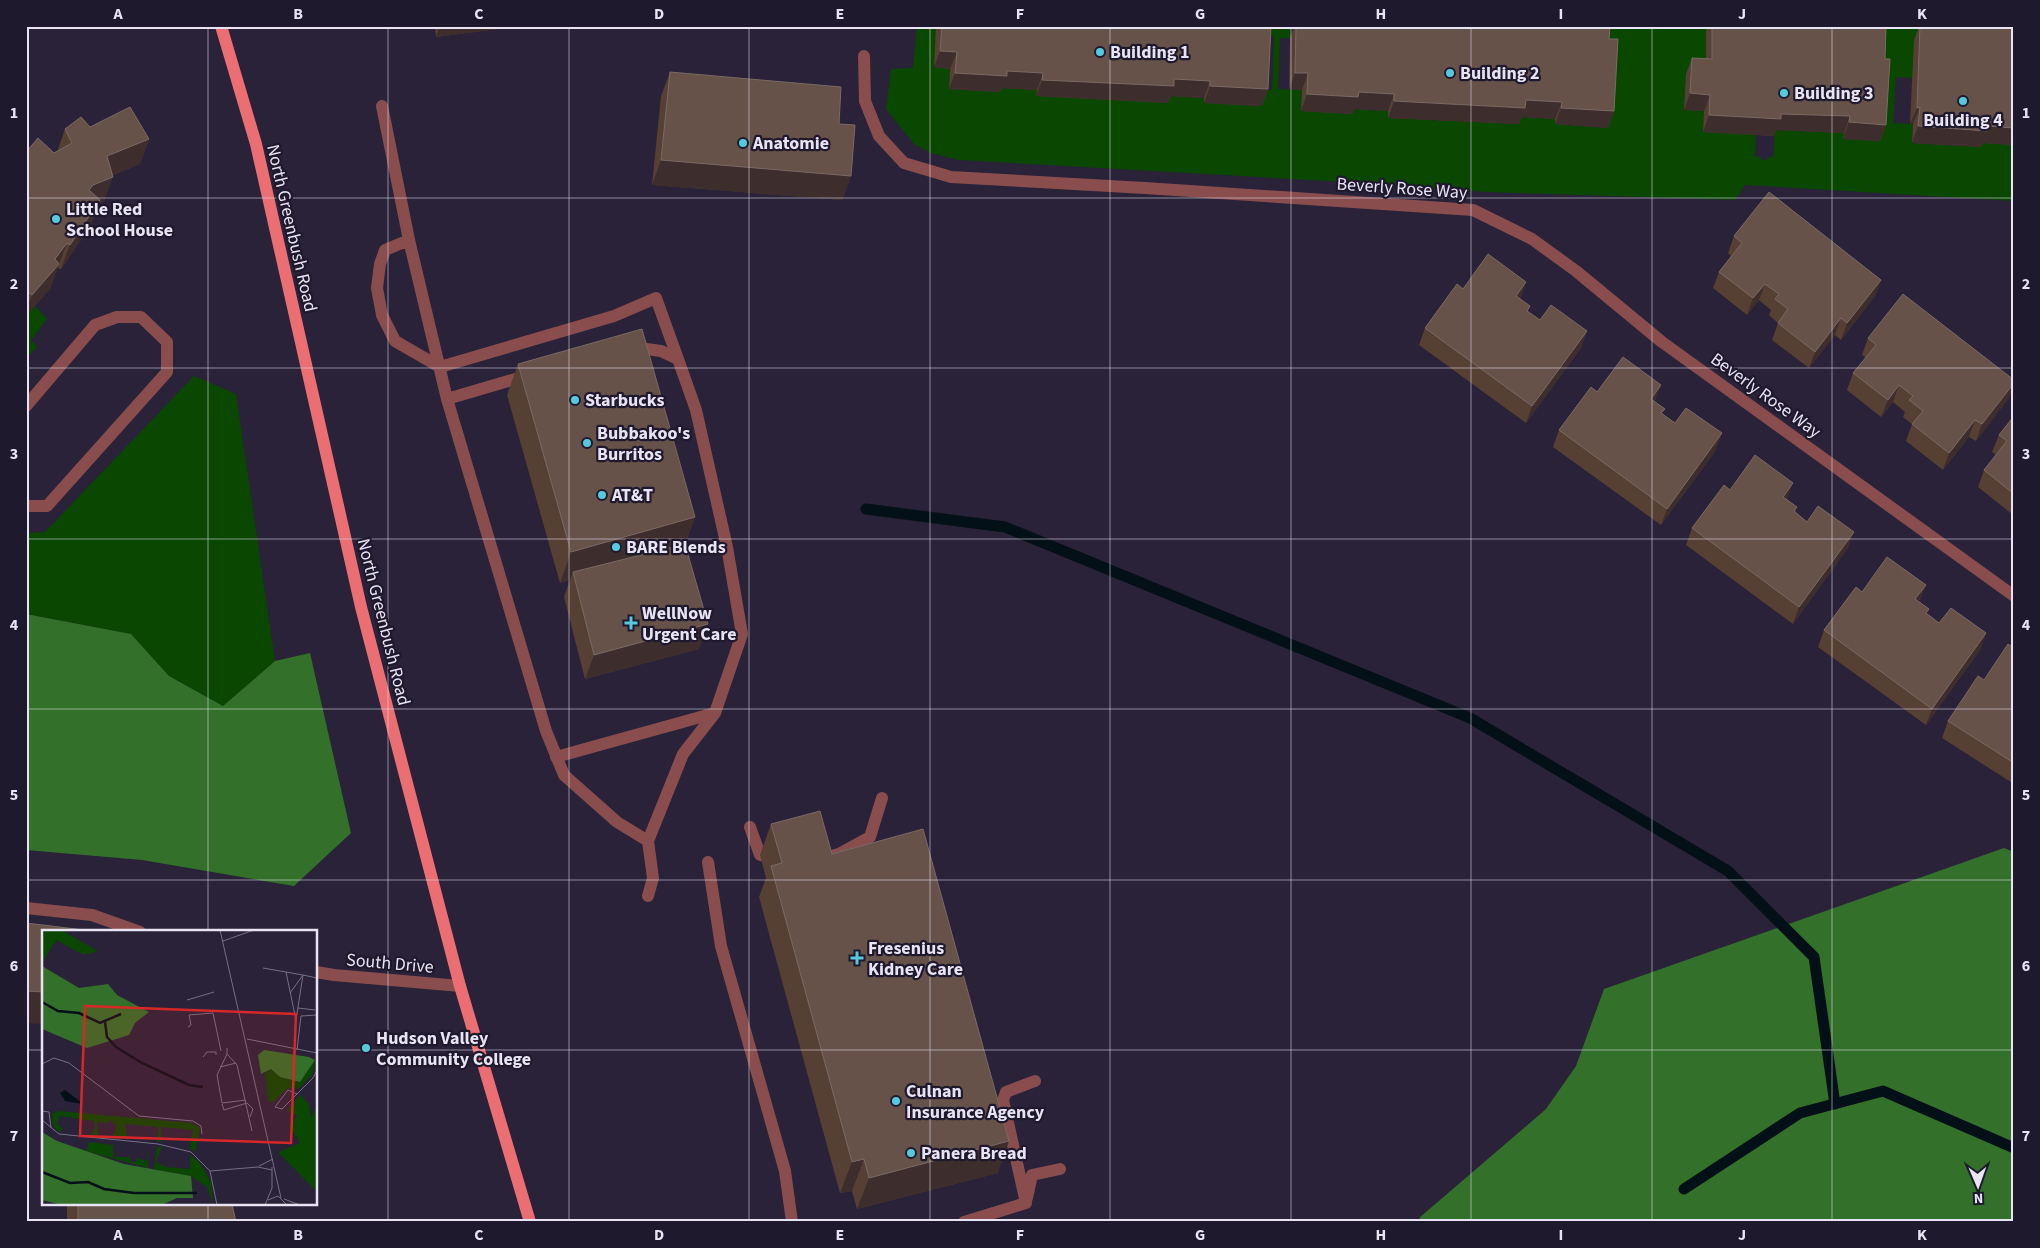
<svg xmlns="http://www.w3.org/2000/svg" width="2040" height="1248" viewBox="0 0 2040 1248" font-family="'Source Sans 3',sans-serif">
<style>
.green{fill:#0a4700}
.forest{fill:#337029}
.lines{fill:none;stroke-linecap:round;stroke-linejoin:round}
.stream{stroke:#041018;stroke-width:11}
.service{stroke:#894d4d;stroke-width:12}
.minor{stroke:#894d4d;stroke-width:12}
.primary{stroke:#eb6e72;stroke-width:12}
.wall{fill:#564034}
.shaded-wall{fill:#3d2d2d}
.building{fill:#665249;stroke:#7a6964}
.grid{fill:none;stroke:#e8e4f3;stroke-width:1;stroke-opacity:0.55}
.poi-dot{fill:#55cadf;stroke:#1f192e;stroke-width:2}
.labels{text-anchor:middle;stroke-width:4.5;stroke-linejoin:round;paint-order:stroke}
.poi-label{font-size:18px;font-weight:bold;fill:#e8e4f3;stroke:#1f192e;text-anchor:start}
.street-label{font-size:18px;fill:#e8e4f3;stroke:#1f192e}
.inset-river{fill:none;stroke:#041018;stroke-width:2.5}
.inset-road{fill:none;stroke:#757083;stroke-width:1}
.view{fill:#d62828;fill-opacity:0.15;stroke:#d62828;stroke-width:2.5}
.inset-edge{fill:none;stroke:#e8e4f3;stroke-width:2.5}
.neatline{fill:none;stroke:#e8e4f3;stroke-width:2}
.grid-label{font-size:16px;text-anchor:middle;font-weight:bold;fill:#e8e4f3}
</style>
<rect width="100%" height="100%" fill="#292238"/>
<!-- green -->
<path class="green" d="M 917,26 L 936,26 L 948,68 L 950,69 L 949,89 L 1000,92 L 1001,88 L 1204,98 L 1204,103 L 1262,106 L 1263,89 L 1272,90 L 1274,36 L 1265,36 L 1265,26 L 1291,26 L 1290,38 L 1280,38 L 1278,89 L 1302,90 L 1301,111 L 1352,109 L 1388,111 L 1388,118 L 1519,124 L 1520,117 L 1555,119 L 1556,124 L 1607,128 L 1605,26 L 1720,26 L 1706,76 L 1684,110 L 1704,111 L 1703,132 L 1756,134 L 1755,156 L 1761,157 L 1761,160 L 1767,160 L 1767,157 L 1773,157 L 1775,130 L 1844,133 L 1844,139 L 1880,141 L 1861,26 L 1930,26 L 1913,78 L 1896,77 L 1893,123 L 1913,124 L 1912,143 L 1981,147 L 1981,143 L 2014,145 L 2014,201 L 1745,185 L 1735,200 L 1487,192 L 1347,182 L 959,160 L 931,153 L 914,144 L 886,109 L 891,69 L 913,68 Z
M 35,306 L 47,319 L 31,340 L 37,347 L 26,359 L 26,316 Z
M 194,376 L 236,394 L 275,661 L 223,706 L 169,676 L 131,634 L 26,614 L 26,533 L 45,532 Z"/>
<!-- forest -->
<path class="forest" d="M 26,614 L 131,634 L 169,676 L 223,706 L 275,661 L 310,653 L 351,833 L 294,886 L 142,860 L 26,850 Z
M 2004,848 L 2014,852 L 2014,1222 L 1427,1222 L 1419,1218 L 1546,1109 L 1576,1066 L 1604,989 Z"/>
<g class="lines">
<!-- stream -->
<path class="stream" d="M 866,509 L 1005,527 L 1470,718 L 1728,871 L 1814,957 L 1835,1104
M 1684,1189 L 1800,1113 L 1883,1091 L 2014,1148"/>
<!-- service -->
<path class="service" d="M 382,106 L 409,240 L 447,399 L 546,731 L 564,775 L 617,822 L 648,841 L 653,878 L 648,896
M 409,240 L 385,250 L 380,264 L 377,288 L 382,315 L 395,341 L 440,367 L 614,316 L 656,298 L 678,359
M 632,347 L 661,351 L 678,359 L 696,410 L 727,547 L 742,634 L 715,713 L 683,754 L 648,841
M 447,399 L 529,375
M 26,406 L 95,325 L 117,317 L 141,317 L 167,342 L 167,372 L 47,506 L 26,506
M 556,757 L 715,713
M 750,827 L 760,855 L 777,859
M 831,856 L 839,854 L 870,837 L 882,798
M 708,862 L 721,946 L 785,1171 L 792,1222
M 1027,1198 L 1032,1175 L 1060,1169
M 964,1222 L 1026,1203 L 1003,1100 L 1006,1092 L 1035,1081"/>
<!-- minor -->
<path class="minor" d="M 864,56 L 865,101 L 879,136 L 904,163 L 951,177 L 1145,188 L 1473,210 L 1532,239 L 1576,271 L 1662,342 L 2014,596
M 26,908 L 92,915 L 140,932
M 316,972 L 334,975 L 460,986"/>
<!-- primary -->
<path class="primary" d="M 221,26 L 256,144 L 361,607 L 460,986 L 530,1222"/>
</g>
<!-- wall -->
<path class="wall" d="M 435,26 L 521,26 L 436,37 Z
M 936,26 L 1271,26 L 1268,89 L 1262,106 L 1204,103 L 1204,98 L 1171,96 L 1168,103 L 1036,96 L 1037,90 L 1002,88 L 1000,92 L 949,89 L 950,69 L 934,67 Z
M 1294,26 L 1610,26 L 1609,39 L 1614,111 L 1608,128 L 1555,124 L 1555,119 L 1522,117 L 1519,124 L 1388,118 L 1388,111 L 1354,109 L 1352,114 L 1301,111 L 1302,90 L 1289,89 L 1290,38 Z
M 1708,26 L 1886,26 L 1885,59 L 1886,125 L 1880,141 L 1843,139 L 1844,133 L 1776,130 L 1774,136 L 1703,132 L 1704,111 L 1684,110 L 1686,74 L 1692,58 L 1706,59 L 1706,30 Z
M 1919,26 L 1990,27 L 1990,26 L 2014,26 L 2014,145 L 1983,143 L 1981,147 L 1912,143 L 1913,124 L 1910,124 L 1914,40 Z
M 670,72 L 839,124 L 851,176 L 842,200 L 652,185 L 661,96 Z
M 90,127 L 149,139 L 140,164 L 113,175 L 104,201 L 98,204 L 91,225 L 61,269 L 58,268 L 57,269 L 50,289 L 26,316 L 26,152 L 54,153 L 57,152 L 65,129 Z
M 1734,236 L 1881,280 L 1875,296 L 1841,340 L 1835,335 L 1809,368 L 1772,340 L 1778,323 L 1769,315 L 1771,310 L 1759,300 L 1747,315 L 1713,288 L 1719,272 L 1731,256 L 1728,253 Z
M 1526,282 L 1520,299 L 1528,312 L 1540,320 L 1587,331 L 1581,348 L 1526,423 L 1419,345 L 1425,328 L 1463,289 Z
M 1868,338 L 2009,398 L 1976,441 L 1969,437 L 1943,470 L 1906,441 L 1912,424 L 1903,417 L 1905,412 L 1893,402 L 1881,417 L 1847,390 L 1853,373 L 1866,358 L 1862,355 Z
M 518,364 L 695,517 L 685,544 L 699,649 L 585,679 L 564,597 L 570,580 L 560,583 L 507,395 Z
M 1597,392 L 1655,402 L 1663,414 L 1675,423 L 1716,450 L 1661,525 L 1553,447 L 1559,430 Z
M 2014,416 L 2014,512 L 2012,514 L 1978,487 L 1984,470 L 1996,455 L 1992,452 L 1999,435 Z
M 1730,490 L 1787,500 L 1797,507 L 1795,512 L 1807,522 L 1848,548 L 1793,624 L 1686,545 L 1692,528 Z
M 1862,592 L 1920,602 L 1927,614 L 1939,623 L 1986,633 L 1980,650 L 1926,725 L 1818,647 L 1824,630 Z
M 2014,648 L 2014,784 L 1942,738 L 1948,721 L 1984,680 Z
M 771,824 L 832,854 L 998,1173 L 857,1209 L 852,1191 L 840,1193 L 759,897 L 766,878 L 760,855 Z
M 67,1204 L 232,1204 L 236,1222 L 67,1222 Z"/>
<!-- shaded-wall -->
<path class="shaded-wall" d="M 457,26 L 521,26 L 436,37 L 439,28 Z
M 940,51 L 957,52 L 950,69 L 934,67 Z
M 1007,71 L 1043,73 L 1037,90 L 1002,88 L 1000,92 L 949,89 L 955,73 Z
M 1295,73 L 1308,73 L 1302,90 L 1289,89 Z
M 1174,79 L 1210,81 L 1204,98 L 1171,96 L 1168,103 L 1036,96 L 1042,80 Z
M 1210,86 L 1268,89 L 1262,106 L 1204,103 Z
M 1359,92 L 1394,94 L 1388,111 L 1354,109 L 1352,114 L 1301,111 L 1307,94 Z
M 1690,93 L 1710,95 L 1704,111 L 1684,110 Z
M 1526,100 L 1562,102 L 1555,119 L 1522,117 L 1519,124 L 1388,118 L 1394,101 Z
M 1920,107 L 1913,124 L 1910,124 L 1917,108 Z
M 1561,108 L 1614,111 L 1608,128 L 1555,124 Z
M 1781,114 L 1850,116 L 1844,133 L 1776,130 L 1774,136 L 1703,132 L 1709,115 Z
M 1849,122 L 1886,125 L 1880,141 L 1843,139 Z
M 1918,126 L 1987,126 L 2014,128 L 2014,145 L 1983,143 L 1981,147 L 1912,143 Z
M 149,139 L 140,164 L 98,181 L 107,156 Z
M 661,160 L 851,176 L 842,200 L 652,185 Z
M 113,177 L 104,201 L 98,204 L 91,225 L 61,269 L 89,190 L 93,185 Z
M 67,243 L 50,289 L 26,316 L 26,311 L 32,295 L 55,259 Z
M 1881,280 L 1875,296 L 1841,340 L 1847,323 Z
M 1526,282 L 1520,299 L 1516,296 Z
M 1765,284 L 1759,300 L 1747,315 L 1753,298 Z
M 1841,318 L 1835,335 L 1809,368 L 1815,352 Z
M 1587,331 L 1581,348 L 1526,423 L 1532,406 Z
M 2014,383 L 2014,386 L 2009,398 L 1976,441 L 1982,424 Z
M 1661,385 L 1655,402 L 1651,399 Z
M 1899,385 L 1893,402 L 1881,417 L 1888,400 Z
M 1975,420 L 1969,437 L 1943,470 L 1949,453 Z
M 1722,433 L 1716,450 L 1661,525 L 1667,509 Z
M 1793,483 L 1787,500 L 1783,497 Z
M 695,517 L 683,548 L 573,572 L 570,580 L 560,583 L 571,552 Z
M 1854,532 L 1848,548 L 1793,624 L 1799,607 Z
M 1926,585 L 1920,601 L 1915,599 Z
M 708,624 L 699,649 L 585,679 L 594,655 Z
M 1986,633 L 1980,650 L 1926,725 L 1932,709 Z
M 26,991 L 44,992 L 44,1024 L 26,1023 Z
M 1009,1141 L 998,1173 L 857,1209 L 869,1178 Z
M 864,1159 L 852,1191 L 840,1193 L 852,1162 Z"/>
<!-- building -->
<path class="building" d="M 439,26 L 457,26 L 439,28 Z
M 942,26 L 1271,26 L 1268,89 L 1210,86 L 1210,81 L 1174,79 L 1174,86 L 1042,80 L 1043,73 L 1007,71 L 1007,76 L 955,73 L 957,52 L 940,51 Z
M 1296,26 L 1610,26 L 1609,39 L 1618,39 L 1614,111 L 1561,108 L 1562,102 L 1526,100 L 1525,108 L 1394,101 L 1394,94 L 1359,92 L 1358,97 L 1307,94 L 1308,73 L 1295,73 Z
M 1712,26 L 1886,26 L 1885,59 L 1890,59 L 1886,125 L 1849,122 L 1850,116 L 1781,114 L 1781,119 L 1709,115 L 1710,95 L 1690,93 L 1692,58 L 1712,59 Z
M 1920,26 L 1991,27 L 1991,26 L 2014,26 L 2014,128 L 1987,126 L 1987,131 L 1918,126 L 1920,107 L 1917,108 Z
M 670,72 L 841,87 L 839,124 L 855,125 L 851,176 L 661,160 Z
M 130,107 L 149,139 L 107,156 L 113,177 L 93,185 L 89,190 L 100,200 L 70,245 L 67,243 L 55,259 L 59,264 L 32,295 L 26,291 L 26,152 L 38,138 L 54,153 L 72,143 L 65,129 L 81,117 L 90,127 Z
M 1769,192 L 1881,280 L 1847,323 L 1841,318 L 1815,352 L 1778,323 L 1788,309 L 1775,299 L 1779,294 L 1765,284 L 1753,298 L 1719,272 L 1742,243 L 1734,236 Z
M 1488,254 L 1526,282 L 1516,296 L 1530,306 L 1527,311 L 1540,320 L 1551,305 L 1587,331 L 1532,406 L 1425,328 L 1457,284 L 1463,289 Z
M 1903,294 L 2014,380 L 2014,383 L 1982,424 L 1975,420 L 1949,453 L 1912,424 L 1923,411 L 1909,400 L 1913,396 L 1899,385 L 1888,400 L 1853,373 L 1876,345 L 1868,338 Z
M 642,329 L 695,517 L 571,552 L 518,364 Z
M 1623,357 L 1661,385 L 1651,399 L 1665,409 L 1661,413 L 1675,423 L 1686,408 L 1722,433 L 1667,509 L 1559,430 L 1591,387 L 1597,392 Z
M 2014,416 L 2014,494 L 1984,470 L 2007,441 L 1999,435 Z
M 1755,455 L 1793,483 L 1783,497 L 1797,507 L 1794,511 L 1807,522 L 1818,506 L 1854,532 L 1799,607 L 1692,528 L 1724,485 L 1730,490 Z
M 685,544 L 708,624 L 594,655 L 573,572 Z
M 1887,557 L 1926,585 L 1915,599 L 1929,609 L 1926,613 L 1939,623 L 1951,608 L 1986,633 L 1932,709 L 1824,630 L 1856,587 L 1862,592 Z
M 2008,644 L 2014,648 L 2014,763 L 1948,721 L 1978,676 L 1984,680 Z
M 820,811 L 832,854 L 923,829 L 1009,1141 L 869,1178 L 864,1159 L 852,1162 L 771,866 L 782,863 L 771,824 Z
M 26,923 L 101,932 L 44,932 L 44,992 L 26,991 Z
M 78,1204 L 232,1204 L 236,1222 L 78,1222 Z"/>
<!-- grid -->
<path class="grid" d="M 208,26 L 208,932M 388,26 L 388,1222M 569,26 L 569,1222M 749,26 L 749,1222M 930,26 L 930,1222M 1110,26 L 1110,1222M 1291,26 L 1291,1222M 1471,26 L 1471,1222M 1652,26 L 1652,1222M 1832,26 L 1832,1222M 26,198 L 2014,198M 26,368 L 2014,368M 26,539 L 2014,539M 26,709 L 2014,709M 26,880 L 2014,880M 26,1050 L 44,1050M 316,1050 L 2014,1050M 208,1204 L 208,1222"/>
<!-- markers -->
<g class="poi-dot">
<circle cx="1100" cy="52" r="5"/>
<circle cx="1450" cy="73" r="5"/>
<circle cx="1784" cy="93" r="5"/>
<circle cx="1963" cy="101" r="5"/>
<circle cx="743" cy="143" r="5"/>
<circle cx="56" cy="219" r="5"/>
<circle cx="575" cy="400" r="5"/>
<circle cx="587" cy="443" r="5"/>
<circle cx="602" cy="495" r="5"/>
<circle cx="616" cy="547" r="5"/>
<path d="M628.5 615.5h5v5h5v5h-5v5h-5v-5h-5v-5h5z"/>
<path d="M854.5 950.5h5v5h5v5h-5v5h-5v-5h-5v-5h5z"/>
<circle cx="366" cy="1048" r="5"/>
<circle cx="896" cy="1101" r="5"/>
<circle cx="911" cy="1153" r="5"/>
</g>
<g class="labels">
<!-- poi labels -->
<g class="poi-label">
<text x="1110" y="58">Building 1</text>
<text x="1460" y="79">Building 2</text>
<text x="1794" y="99">Building 3</text>
<text x="1963" y="126" text-anchor="middle">Building 4</text>
<text x="753" y="149">Anatomie</text>
<text x="66" y="215">Little Red<tspan x="66" dy="21">School House</tspan></text>
<text x="585" y="406">Starbucks</text>
<text x="597" y="439">Bubbakoo's<tspan x="597" dy="21">Burritos</tspan></text>
<text x="612" y="501">AT&amp;T</text>
<text x="626" y="553">BARE Blends</text>
<text x="642" y="619">WellNow<tspan x="642" dy="21">Urgent Care</tspan></text>
<text x="868" y="954">Fresenius<tspan x="868" dy="21">Kidney Care</tspan></text>
<text x="376" y="1044">Hudson Valley<tspan x="376" dy="21">Community College</tspan></text>
<text x="906" y="1097">Culnan<tspan x="906" dy="21">Insurance Agency</tspan></text>
<text x="921" y="1159">Panera Bread</text>
</g>
<!-- street labels -->
<g class="street-label">
<text transform="translate(1402 188) rotate(4)" y="6">Beverly Rose Way</text>
<text transform="translate(292 228) rotate(77)" y="6">North Greenbush Road</text>
<text transform="translate(1766 395) rotate(36)" y="6">Beverly Rose Way</text>
<text transform="translate(384 622) rotate(76)" y="6">North Greenbush Road</text>
<text transform="translate(390 963) rotate(5)" y="6">South Drive</text>
</g>
</g>
<!-- overview -->
<g transform="translate(42 930)">
<rect width="275" height="275" fill="#292238"/>
<path d="M 0,0 L 19,0 L 56,21 L 42,25 L 14,10 L 0,33 ZM 273,130 L 271,144 L 256,159 L 246,158 L 230,173 L 226,171 L 223,144 L 228,139 L 238,147 L 258,152 ZM 258,165 L 267,174 L 269,188 L 275,175 L 275,262 L 236,222 L 258,213 L 247,196 L 255,186 L 245,180 ZM 16,181 L 150,193 L 158,198 L 153,222 L 148,219 L 151,200 L 119,197 L 119,212 L 114,211 L 117,199 L 115,197 L 83,194 L 85,208 L 71,207 L 75,196 L 67,190 L 66,193 L 55,192 L 56,205 L 49,205 L 53,198 L 52,191 L 18,186 L 15,194 L 21,199 L 18,202 L 12,197 L 10,189 L 11,183 ZM 47,212 L 71,215 L 71,227 L 88,227 L 88,231 L 94,232 L 95,228 L 105,231 L 106,215 L 106,238 L 44,221 ZM 115,217 L 120,217 L 114,232 L 124,237 L 148,239 L 148,225 L 157,232 L 169,252 L 171,274 L 165,257 L 149,246 L 112,239 Z" fill="#0a4700"/>
<path d="M 0,36 L 37,58 L 66,54 L 75,65 L 107,82 L 93,93 L 87,105 L 45,118 L 0,99 ZM 222,120 L 267,127 L 273,130 L 258,152 L 238,147 L 229,139 L 219,144 L 216,125 ZM 0,202 L 15,211 L 82,234 L 149,246 L 151,268 L 135,268 L 120,275 L 20,275 L 0,270 Z" fill="#337029"/>
<path d="M 23,160 L 39,172 L 40,174 L 23,171 L 18,163 Z" fill="#041018"/>
<path class="inset-river" d="M 0,72 L 16,81 L 37,83 L 58,93 L 79,84M 63,92 L 65,107 L 74,117 L 100,133 L 147,155 L 161,157M 0,242 L 28,253 L 46,252 L 62,259 L 92,263 L 155,263"/>
<path class="inset-road" d="M 178,0 L 239,268M 181,11 L 212,0M 221,38 L 244,42 L 254,90 L 261,45 L 244,42M 248,63 L 261,45 L 275,48M 145,70 L 172,62M 256,78 L 273,80M 146,97 L 149,95 L 147,85 L 171,83 L 179,121M 205,109 L 275,123M 185,118 L 185,124 L 195,135 L 210,201M 255,120 L 259,86 L 275,85M 185,124 L 175,145 L 180,173 L 204,170M 161,127 L 165,122 L 174,122 L 174,125M 0,134 L 12,128 L 27,133 L 97,186 L 151,191 L 159,196 L 160,204M 178,137 L 194,133M 255,164 L 246,160 L 233,177 L 240,179 L 271,148 L 275,140M 180,174 L 182,180 L 205,173 L 211,179 L 208,187M 0,181 L 7,182 L 9,198M 0,190 L 17,204 L 116,214 L 149,222 L 168,241 L 175,275M 217,236 L 231,229M 168,241 L 216,237 L 230,240M 242,269 L 258,275M 226,270 L 236,266 L 245,275M 223,275 L 230,258 L 230,237"/>
<path class="view" d="M 43,76 L 254,84 L 249,213 L 38,206 Z"/>
<rect width="275" height="275" class="inset-edge"/>
</g>
<!-- border -->
<rect width="2040" height="1248" fill="none" stroke="#1f192e" stroke-width="55"/>
<!-- north arrow -->
<g transform="translate(1978 1186) rotate(178)" stroke="#1f192e" stroke-width="4" paint-order="stroke">
<path d="M0-4L9 19L0 12L-9 19Z" fill="#e8e4f3"/>
<text y="-8" font-size="14" font-weight="bold" text-anchor="middle" fill="#e8e4f3">N</text>
</g>
<rect x="28" y="28" width="1984" height="1192" class="neatline"/>
<g class="grid-label">
<text x="118" y="19">A</text>
<text x="298" y="19">B</text>
<text x="479" y="19">C</text>
<text x="659" y="19">D</text>
<text x="840" y="19">E</text>
<text x="1020" y="19">F</text>
<text x="1200" y="19">G</text>
<text x="1381" y="19">H</text>
<text x="1561" y="19">I</text>
<text x="1742" y="19">J</text>
<text x="1922" y="19">K</text>
<text x="14" y="118">1</text>
<text x="2026" y="118">1</text>
<text x="14" y="289">2</text>
<text x="2026" y="289">2</text>
<text x="14" y="459">3</text>
<text x="2026" y="459">3</text>
<text x="14" y="630">4</text>
<text x="2026" y="630">4</text>
<text x="14" y="800">5</text>
<text x="2026" y="800">5</text>
<text x="14" y="971">6</text>
<text x="2026" y="971">6</text>
<text x="14" y="1141">7</text>
<text x="2026" y="1141">7</text>
<text x="118" y="1240">A</text>
<text x="298" y="1240">B</text>
<text x="479" y="1240">C</text>
<text x="659" y="1240">D</text>
<text x="840" y="1240">E</text>
<text x="1020" y="1240">F</text>
<text x="1200" y="1240">G</text>
<text x="1381" y="1240">H</text>
<text x="1561" y="1240">I</text>
<text x="1742" y="1240">J</text>
<text x="1922" y="1240">K</text>
</g>
</svg>
